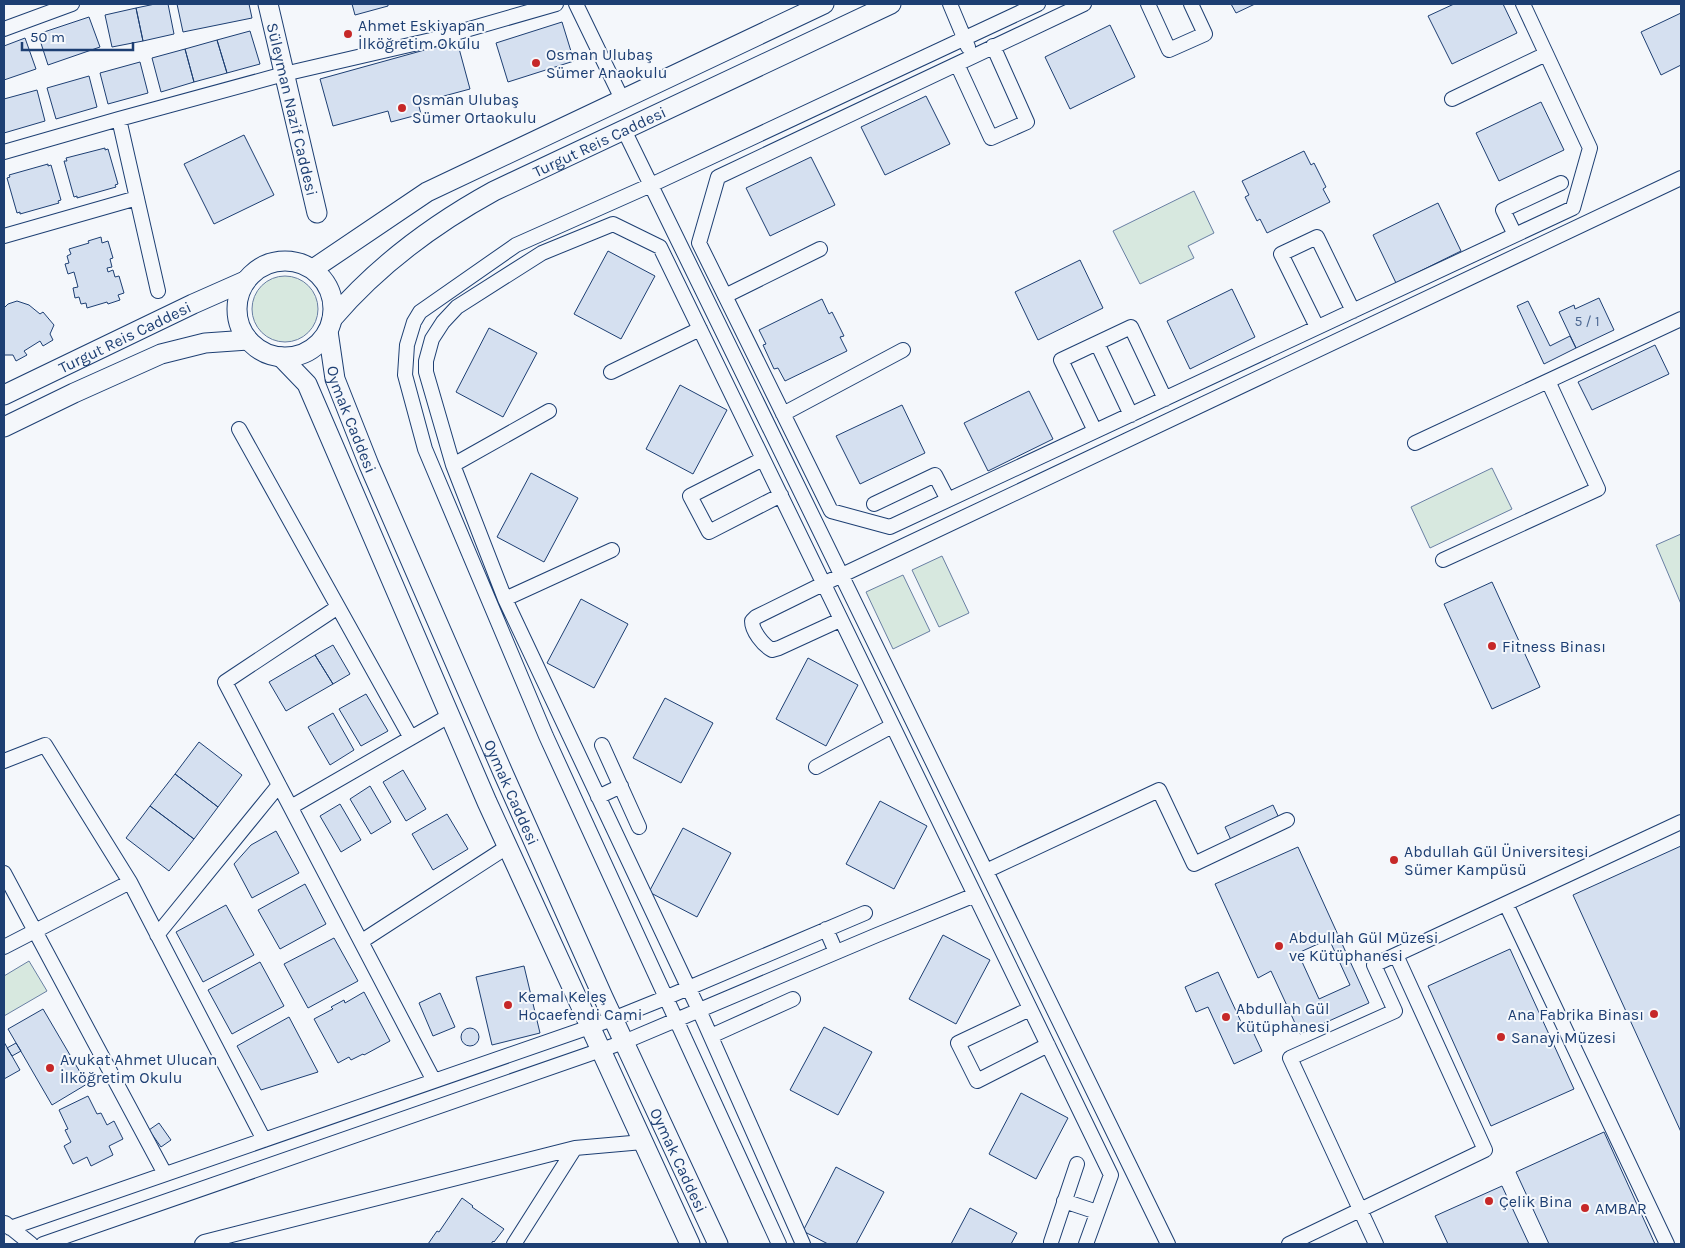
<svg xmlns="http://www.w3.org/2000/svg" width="1685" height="1248" viewBox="0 0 1685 1248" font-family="Karla,sans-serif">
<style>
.green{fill:#d7e8df;stroke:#687fa3}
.building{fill:#d5e0f0;stroke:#1d3f73;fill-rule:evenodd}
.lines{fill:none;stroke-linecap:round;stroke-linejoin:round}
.street-casing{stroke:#1d3f73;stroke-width:16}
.secondary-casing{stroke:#1d3f73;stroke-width:21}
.street{stroke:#f4f7fb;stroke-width:14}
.secondary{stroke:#f4f7fb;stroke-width:19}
.poi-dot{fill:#c62828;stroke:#f4f7fb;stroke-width:2}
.labels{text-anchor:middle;stroke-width:4;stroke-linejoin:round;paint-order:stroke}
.number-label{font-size:14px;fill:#4b6792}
.poi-label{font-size:16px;fill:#1d3f73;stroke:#f4f7fb;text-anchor:start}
.street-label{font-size:16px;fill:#1d3f73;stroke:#f4f7fb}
</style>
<rect width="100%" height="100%" fill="#f4f7fb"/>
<!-- green -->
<path class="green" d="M 1194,191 L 1214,233 L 1188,246 L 1194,258 L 1140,284 L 1113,231 Z
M252 309a33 33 0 1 1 66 0a33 33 0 1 1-66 0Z
M 1492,468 L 1512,509 L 1430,548 L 1411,507 Z
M 1681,534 L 1681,604 L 1656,545 Z
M 942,556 L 969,613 L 939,627 L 912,570 Z
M 903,575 L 930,631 L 893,649 L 866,592 Z
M 29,961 L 47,991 L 4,1016 L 4,976 Z"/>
<!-- building -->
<path class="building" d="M 155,4 L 168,4 L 174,34 L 143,41 L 136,8 Z
M 177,4 L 249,4 L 252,18 L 183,32 Z
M 352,4 L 388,4 L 388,6 L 355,15 Z
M 1231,4 L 1255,4 L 1236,13 Z
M 1454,4 L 1503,4 L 1517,33 L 1452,64 L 1428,16 Z
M 136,8 L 143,41 L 112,47 L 105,15 Z
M 1681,13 L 1681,65 L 1661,75 L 1641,32 Z
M 89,17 L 100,47 L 48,65 L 38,34 Z
M 562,22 L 574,61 L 508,82 L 496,43 Z
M 1110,25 L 1135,77 L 1070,109 L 1045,57 Z
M 250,31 L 260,64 L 227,73 L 217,40 Z
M 25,38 L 36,69 L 4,80 L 4,46 Z
M 217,40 L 227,73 L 194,82 L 185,49 Z
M 457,41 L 470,89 L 418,103 L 421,114 L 391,122 L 388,111 L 333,126 L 320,79 Z
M 185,49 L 194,82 L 161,92 L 152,58 Z
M 140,62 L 148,93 L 108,104 L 100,73 Z
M 89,76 L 97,107 L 56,119 L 47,88 Z
M 37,90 L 45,121 L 4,133 L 4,99 Z
M 926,96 L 950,144 L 885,175 L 861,127 Z
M 1541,102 L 1564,150 L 1499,181 L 1476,133 Z
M 244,135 L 274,195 L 214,224 L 184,164 Z
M 105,148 L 105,150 L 108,149 L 118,184 L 115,185 L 116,187 L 77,198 L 77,196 L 74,197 L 64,161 L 67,161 L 66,158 Z
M 1304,151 L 1311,165 L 1314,163 L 1326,187 L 1323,189 L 1330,202 L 1267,233 L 1260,219 L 1257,221 L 1245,197 L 1249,195 L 1242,181 Z
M 811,157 L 835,205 L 770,236 L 746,188 Z
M 48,164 L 48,166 L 51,165 L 61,200 L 58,201 L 59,203 L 20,214 L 20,212 L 17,213 L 7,178 L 10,177 L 9,175 Z
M 1438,203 L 1461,251 L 1396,283 L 1373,235 Z
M 101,237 L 102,243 L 108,241 L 113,258 L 110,259 L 112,267 L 107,268 L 108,272 L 113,270 L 115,277 L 119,276 L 124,293 L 118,295 L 120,300 L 108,304 L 107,302 L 87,308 L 86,303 L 81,304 L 79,297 L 75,298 L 73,288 L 78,287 L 74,272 L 68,274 L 65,264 L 69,263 L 67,256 L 71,254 L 69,249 L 89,243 L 88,241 Z
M 608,251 L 655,276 L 621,339 L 574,314 Z
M 1080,260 L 1103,308 L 1038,340 L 1015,292 Z
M 1232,289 L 1255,337 L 1190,369 L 1167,321 Z
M 1599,298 L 1614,330 L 1576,348 L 1559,312 L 1574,305 L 1575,309 Z
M 822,299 L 829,314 L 832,312 L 844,336 L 840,337 L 847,351 L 785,381 L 778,368 L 774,369 L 763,345 L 766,344 L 759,330 Z
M 17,301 L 29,305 L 40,314 L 43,312 L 54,325 L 50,334 L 53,340 L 43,346 L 40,341 L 24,351 L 27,355 L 16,361 L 13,355 L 4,355 L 4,308 L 8,304 Z
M 1528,301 L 1550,346 L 1570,336 L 1576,348 L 1544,364 L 1517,306 Z
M 489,328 L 537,353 L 503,417 L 456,392 Z
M 1655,345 L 1669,374 L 1592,410 L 1578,382 Z
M 680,385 L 727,410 L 693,474 L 646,449 Z
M 1029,391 L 1053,439 L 988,471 L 964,423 Z
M 902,405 L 925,453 L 860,484 L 836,436 Z
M 531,473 L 578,498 L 544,562 L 497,537 Z
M 1492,582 L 1540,687 L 1492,709 L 1444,604 Z
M 581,599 L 628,624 L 594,688 L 547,663 Z
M 333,645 L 350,674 L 333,684 L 315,655 Z
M 315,655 L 333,684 L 286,711 L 269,682 Z
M 808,658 L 858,685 L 826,746 L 776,719 Z
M 366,694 L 388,731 L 361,746 L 339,709 Z
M 665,698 L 713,723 L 681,783 L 633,758 Z
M 333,713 L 354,750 L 330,765 L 308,727 Z
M 199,742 L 242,775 L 218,807 L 175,774 Z
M 403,770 L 426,809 L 406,821 L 383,782 Z
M 175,774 L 218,807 L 194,839 L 150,806 Z
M 370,786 L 391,822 L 371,834 L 350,799 Z
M 880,801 L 927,826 L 894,889 L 846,864 Z
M 340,804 L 361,840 L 341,852 L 320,816 Z
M 1273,805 L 1279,818 L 1231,840 L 1225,827 Z
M 150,806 L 194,839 L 169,871 L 126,838 Z
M 447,814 L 468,849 L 433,870 L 412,834 Z
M 683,828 L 731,853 L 697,917 L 649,892 Z
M 276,831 L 299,873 L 252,898 L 234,864 L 251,845 Z
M 1681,846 L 1681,1132 L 1573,895 Z
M 1298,847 L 1369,1003 L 1300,1034 L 1271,971 L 1258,978 L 1215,884 ZM 1329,939 L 1350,985 L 1319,999 L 1298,953 Z
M 305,884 L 326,924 L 280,949 L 258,910 Z
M 226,905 L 254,955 L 203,982 L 176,932 Z
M 943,935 L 990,960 L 956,1024 L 909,999 Z
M 334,938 L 358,981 L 308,1008 L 284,964 Z
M 1510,949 L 1574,1089 L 1491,1126 L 1428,986 Z
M 260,962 L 284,1006 L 232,1034 L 208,990 Z
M 524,966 L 540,1033 L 492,1045 L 476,977 Z
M 1218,972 L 1242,1024 L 1248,1021 L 1262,1051 L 1234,1064 L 1208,1007 L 1196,1012 L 1185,987 Z
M 364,992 L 390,1041 L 364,1055 L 363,1054 L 351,1060 L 349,1057 L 338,1063 L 314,1019 L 333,1009 L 331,1007 L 344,1000 L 345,1003 Z
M 440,993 L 455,1027 L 433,1036 L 419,1003 Z
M 43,1009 L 87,1084 L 52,1105 L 8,1029 Z
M 289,1017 L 318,1072 L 261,1090 L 237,1046 Z
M 824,1027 L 872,1052 L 838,1115 L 790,1090 Z
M461 1037a9 9 0 1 1 18 0a9 9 0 1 1-18 0Z
M 4,1042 L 20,1070 L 4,1079 Z
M 16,1043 L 21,1051 L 12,1056 L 7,1048 Z
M 1021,1093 L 1068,1118 L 1036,1179 L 989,1154 Z
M 88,1096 L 97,1114 L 101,1113 L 107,1125 L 114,1121 L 123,1139 L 109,1146 L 113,1155 L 91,1166 L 87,1157 L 73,1164 L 64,1146 L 71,1142 L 65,1130 L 68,1129 L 59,1110 Z
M 159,1123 L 171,1140 L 161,1147 L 149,1130 Z
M 1604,1132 L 1655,1244 L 1549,1244 L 1516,1172 Z
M 836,1167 L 884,1192 L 856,1244 L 828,1244 L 803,1231 Z
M 1502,1186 L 1529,1244 L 1448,1244 L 1435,1216 Z
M 462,1198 L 473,1206 L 472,1207 L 504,1229 L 494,1242 L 493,1241 L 491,1244 L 428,1244 L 437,1231 L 439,1232 Z
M 970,1208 L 1017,1233 L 1011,1244 L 951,1244 Z"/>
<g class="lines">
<defs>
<path id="street" d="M 576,4 L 622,99
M 950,4 L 968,47
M 1084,4 L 718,177 L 699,243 L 831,511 L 890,527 L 1573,208 L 1590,148 L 1523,4
M 1148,4 L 1169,50 L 1205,34 L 1191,4
M 4,29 L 72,4
M 957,64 L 991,138 L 1027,122 L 993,46
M 1452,99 L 1546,54
M 119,119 L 158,291
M 624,130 L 1168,1244
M 4,152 L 119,119 L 284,74 L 431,40 L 556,4
M 1515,235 L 1503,210 L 1561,183
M 4,236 L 137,198
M 725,296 L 820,249
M 1317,327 L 1281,254 L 1317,237 L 1353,311
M 1097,343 L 1131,415
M 611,372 L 700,329
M 783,414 L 903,350
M 239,429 L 411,738
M 1095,431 L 1061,360 L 1131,327 L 1165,399
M 1415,443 L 1681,319
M 763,459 L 690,496 L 709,532 L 781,495
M 453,465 L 549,411
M 874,504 L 935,475 L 948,500
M 1443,560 L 1598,489 L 1548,381
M 505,599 L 612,550
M 338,607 L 225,682 L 434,1081
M 840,620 L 779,648 L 772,650 C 763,645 752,631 752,621 L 756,617 L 823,584 L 1681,178
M 602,745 L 639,827
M 4,761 L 45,745 L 130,882 L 264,1140
M 816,767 L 892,726
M 598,797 L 621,786
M 291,807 L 449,716
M 986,871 L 1159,790 L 1194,864 L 1287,820
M 4,873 L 165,1174
M 1506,904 L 1667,1244
M 826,929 L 836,952
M 157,935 L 279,785
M 362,941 L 507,847
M 4,947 L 130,882
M 1030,1009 L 958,1043 L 977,1081 L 1048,1045
M 711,1036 L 793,999
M 1064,1201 L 1097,1212
M 5,1223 L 31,1244
M 10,1228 L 613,1019 L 665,998 L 865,913
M 1051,1242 L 1077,1164
M 43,1244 L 624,1042 L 877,935 L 975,895
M 202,1244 L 204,1242 L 575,1148 L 643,1142
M 514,1244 L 575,1148
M 779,1244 L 546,736 L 425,449 L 405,375 L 407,345 L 414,322 L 420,312 L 516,245 L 651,185 L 1038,4
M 803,1244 L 699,1010 L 505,599 L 453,465 L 426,372 L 426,361 L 432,339 L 443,322 L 457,307 L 542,253 L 613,224 L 660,247 L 1111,1175 L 1086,1244
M 1289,1244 L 1485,1150 L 1396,955
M 1376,1244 L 1290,1058 L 1395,1011 L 1374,965 L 1681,822"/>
<g id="secondary">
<path id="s1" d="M 268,4 L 317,213"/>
<circle cx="285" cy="309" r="48"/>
<path d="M 313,269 L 427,192 L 824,4"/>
<path id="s2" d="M 332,319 C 378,265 432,225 494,191 L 891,4"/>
<path id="s3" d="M 328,331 L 335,379 L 369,465 L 504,775 L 603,997 L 718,1244"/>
<path d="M 281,357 L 307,384 L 487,802 L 690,1244"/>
<path id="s4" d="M 4,395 L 193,304 L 245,281"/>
<path d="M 4,427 L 74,393 L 161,354 L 205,343 L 248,340"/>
</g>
</defs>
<!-- street casing -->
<use href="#street" class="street-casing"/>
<!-- secondary casing -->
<use href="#secondary" class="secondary-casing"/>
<!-- street -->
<use href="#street" class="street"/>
<!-- secondary -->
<use href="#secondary" class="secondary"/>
</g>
<!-- markers -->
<g class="poi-dot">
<circle cx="348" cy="34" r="5"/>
<circle cx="536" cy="63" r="5"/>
<circle cx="402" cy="108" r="5"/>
<circle cx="1492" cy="646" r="5"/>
<circle cx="1394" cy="860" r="5"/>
<circle cx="1279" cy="946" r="5"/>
<circle cx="508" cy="1005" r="5"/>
<circle cx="1654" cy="1014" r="5"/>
<circle cx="1226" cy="1017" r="5"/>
<circle cx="1501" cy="1037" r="5"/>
<circle cx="50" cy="1068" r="5"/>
<circle cx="1489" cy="1201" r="5"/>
<circle cx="1585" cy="1208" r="5"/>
</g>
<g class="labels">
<!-- number labels -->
<g class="number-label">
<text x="1587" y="326">5 / 1</text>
</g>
<!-- poi labels -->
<g class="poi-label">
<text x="358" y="31">Ahmet Eskiyapan<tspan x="358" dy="18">İlköğretim Okulu</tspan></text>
<text x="546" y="60">Osman Ulubaş<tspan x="546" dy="18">Sümer Anaokulu</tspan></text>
<text x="412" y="105">Osman Ulubaş<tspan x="412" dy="18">Sümer Ortaokulu</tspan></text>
<text x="1502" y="652">Fitness Binası</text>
<text x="1404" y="857">Abdullah Gül Üniversitesi<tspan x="1404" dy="18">Sümer Kampüsü</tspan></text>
<text x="1289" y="943">Abdullah Gül Müzesi<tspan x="1289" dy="18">ve Kütüphanesi</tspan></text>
<text x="518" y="1002">Kemal Keleş<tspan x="518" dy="18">Hocaefendi Cami</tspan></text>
<text x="1236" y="1014">Abdullah Gül<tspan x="1236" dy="18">Kütüphanesi</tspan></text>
<text x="1644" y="1020" text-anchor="end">Ana Fabrika Binası</text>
<text x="1511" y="1043">Sanayi Müzesi</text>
<text x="60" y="1065">Avukat Ahmet Ulucan<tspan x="60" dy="18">İlköğretim Okulu</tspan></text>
<text x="1499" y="1207">Çelik Bina</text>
<text x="1595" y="1214">AMBAR</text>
</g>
<!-- street labels -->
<g class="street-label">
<text dy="6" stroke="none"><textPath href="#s1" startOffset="108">Süleyman Nazif Caddesi</textPath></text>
<text dy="6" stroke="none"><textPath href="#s2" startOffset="324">Turgut Reis Caddesi</textPath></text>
<text dy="6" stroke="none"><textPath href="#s4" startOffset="134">Turgut Reis Caddesi</textPath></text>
<text dy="6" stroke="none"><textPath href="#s3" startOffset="92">Oymak Caddesi</textPath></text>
<text dy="6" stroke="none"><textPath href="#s3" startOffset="498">Oymak Caddesi</textPath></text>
<text dy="6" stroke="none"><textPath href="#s3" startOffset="902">Oymak Caddesi</textPath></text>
</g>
</g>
<!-- border -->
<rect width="1685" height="1248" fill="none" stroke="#1d3f73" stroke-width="10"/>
<!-- scale -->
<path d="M22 42v8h111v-8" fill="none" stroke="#1d3f73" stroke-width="2.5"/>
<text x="30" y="42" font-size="15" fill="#1d3f73" stroke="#f4f7fb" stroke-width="4" paint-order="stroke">50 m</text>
</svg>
